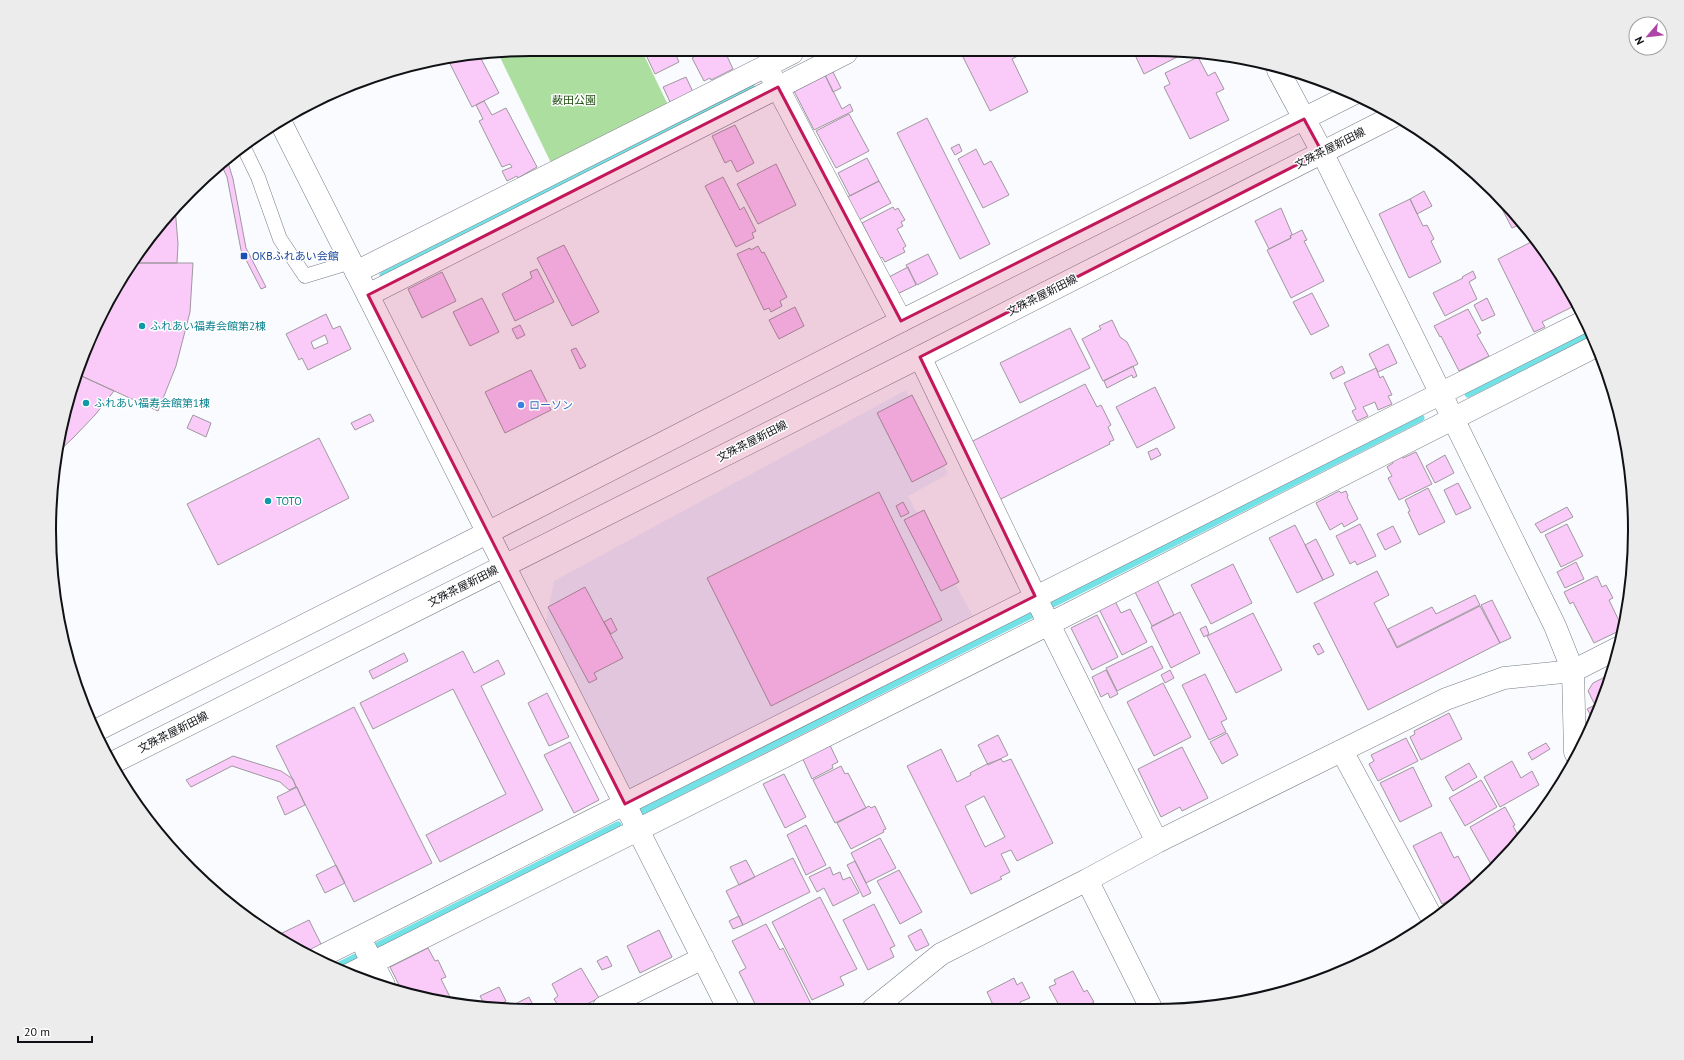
<svg xmlns="http://www.w3.org/2000/svg" width="1684" height="1060" viewBox="0 0 1684 1060" font-family="'PT Sans','Noto Sans JP',sans-serif">
<style>
.built{fill:#eaf2fe}
.green{fill:#acdf9f}
.lines{fill:none;stroke-linecap:round;stroke-linejoin:round}
.stream{stroke:#73e2e6;stroke-width:7}
.building{fill:#facaf8;stroke:#9f989f;fill-rule:evenodd}
.lane-casing{stroke:#787d84;stroke-width:15}
.street-casing{stroke:#787d84;stroke-width:23}
.secondary-casing{stroke:#787d84;stroke-width:23}
.lane{stroke:#fff;stroke-width:14}
.street{stroke:#fff;stroke-width:22}
.secondary{stroke:#fff;stroke-width:22}
.marked{fill:#c2185b;fill-opacity:0.2;stroke:#c2185b;stroke-width:3;stroke-linejoin:round}
.transit-dot{fill:#1a4fb4;stroke:#fff;stroke-width:1.5}
.culture-dot{fill:#0f9aa8;stroke:#fff;stroke-width:1.5}
.shop-dot{fill:#3f7fe0;stroke:#fff;stroke-width:1.5}
.labels{text-anchor:middle;stroke-width:3;stroke-linejoin:round;paint-order:stroke}
.park-label{font-size:11px;fill:#1e4e0f;stroke:#fff}
.street-label{font-size:11px;fill:#0f1114;stroke:#fff}
.transit-label{font-size:11px;fill:#164399;stroke:#fff;text-anchor:start}
.culture-label{font-size:11px;fill:#0d838f;stroke:#fff;text-anchor:start}
.shop-label{font-size:11px;fill:#366cbe;stroke:#fff;text-anchor:start}
.rim{fill:none;stroke:#0f1114;stroke-width:2}
</style>
<rect width="100%" height="100%" fill="#f9fbfe"/>
<!-- built -->
<path class="built" d="M 906,390 L 948,474 L 908,496 L 976,622 L 639,792 L 626,784 L 546,621 L 554,581 Z"/>
<!-- green -->
<path class="green" d="M 498,53 L 643,53 L 668,105 L 551,163 Z"/>
<g class="lines">
<!-- stream -->
<path class="stream" d="M 383,275 L 752,88
M 1468,394 L 1590,333
M 1051,605 L 1421,418
M 642,811 L 1033,614
M 377,946 L 618,825
M 334,968 L 358,956"/>
</g>
<!-- building -->
<path class="building" d="M 467,53 L 478,53 L 499,93 L 472,107 L 447,58 Z
M 645,53 L 675,53 L 679,62 L 655,74 Z
M 701,53 L 733,53 L 727,56 L 733,69 L 711,80 L 710,78 L 704,81 L 692,58 Z
M 961,53 L 1017,53 L 1018,56 L 1012,59 L 1028,92 L 990,111 Z
M 1134,53 L 1179,53 L 1181,55 L 1144,74 Z
M 1198,57 L 1208,76 L 1215,72 L 1224,89 L 1216,93 L 1229,120 L 1190,139 L 1164,87 L 1170,84 L 1165,73 Z
M 833,72 L 841,88 L 833,92 L 825,75 Z
M 825,75 L 842,109 L 850,104 L 853,111 L 814,130 L 794,91 Z
M 686,77 L 693,92 L 670,102 L 663,87 Z
M 484,101 L 492,115 L 506,108 L 537,167 L 518,178 L 517,176 L 507,181 L 502,171 L 512,167 L 510,164 L 502,167 L 479,121 L 483,119 L 476,105 Z
M 849,114 L 869,151 L 836,168 L 816,131 Z
M 927,118 L 990,244 L 960,259 L 897,133 Z
M 735,125 L 754,163 L 737,172 L 731,160 L 725,163 L 712,136 Z
M 959,144 L 962,151 L 955,155 L 951,148 Z
M 976,149 L 984,165 L 991,161 L 1009,195 L 983,208 L 958,159 Z
M 867,158 L 879,181 L 850,196 L 838,173 Z
M 227,159 L 233,179 L 246,248 L 266,287 L 261,289 L 241,250 L 227,177 L 221,164 Z
M 776,164 L 796,205 L 758,224 L 737,184 Z
M 723,177 L 740,210 L 744,207 L 756,231 L 752,233 L 754,238 L 736,247 L 705,186 Z
M 879,181 L 891,203 L 857,221 L 845,198 Z
M 1424,191 L 1432,206 L 1417,214 L 1410,199 Z
M 1410,199 L 1423,226 L 1427,225 L 1434,239 L 1431,241 L 1441,262 L 1409,278 L 1379,214 Z
M 1506,204 L 1516,213 L 1523,223 L 1512,228 L 1501,207 Z
M 175,207 L 178,244 L 177,263 L 131,263 L 149,237 Z
M 893,207 L 895,210 L 898,208 L 905,220 L 901,222 L 903,226 L 897,229 L 906,246 L 903,248 L 905,252 L 885,262 L 882,257 L 880,259 L 862,223 Z
M 1281,208 L 1292,234 L 1290,236 L 1291,238 L 1269,249 L 1255,221 Z
M 1302,230 L 1307,240 L 1304,241 L 1324,281 L 1291,298 L 1267,250 L 1291,238 L 1290,236 Z
M 1535,240 L 1561,277 L 1576,305 L 1542,322 L 1545,327 L 1534,332 L 1498,259 Z
M 564,245 L 599,312 L 572,326 L 537,258 Z
M 758,246 L 762,253 L 764,252 L 787,297 L 780,301 L 782,306 L 771,312 L 769,308 L 764,310 L 737,254 L 750,248 L 751,250 Z
M 928,254 L 938,274 L 917,285 L 906,265 Z
M 131,263 L 193,263 L 190,312 L 176,366 L 158,411 L 75,373 L 113,290 Z
M 908,267 L 916,285 L 895,295 L 887,278 Z
M 537,269 L 554,302 L 515,321 L 502,294 L 532,278 L 530,272 Z
M 1473,271 L 1476,278 L 1469,282 L 1477,299 L 1445,316 L 1433,293 L 1463,278 L 1462,277 Z
M 442,272 L 456,301 L 422,318 L 408,289 Z
M 1312,293 L 1329,326 L 1311,335 L 1293,302 Z
M 482,298 L 499,332 L 470,346 L 453,312 Z
M 1487,298 L 1495,315 L 1482,321 L 1474,305 Z
M 795,307 L 804,326 L 779,339 L 769,320 Z
M 1468,309 L 1481,333 L 1477,335 L 1489,356 L 1459,371 L 1441,336 L 1440,337 L 1434,326 Z
M 326,314 L 333,329 L 340,326 L 351,349 L 308,370 L 302,358 L 299,360 L 286,334 ZM 325,335 L 328,343 L 314,349 L 311,342 Z
M 1112,320 L 1120,337 L 1127,342 L 1138,364 L 1103,381 L 1082,339 L 1101,329 L 1099,326 Z
M 520,325 L 525,335 L 517,339 L 512,329 Z
M 1070,328 L 1090,368 L 1020,403 L 1000,363 Z
M 1388,344 L 1397,363 L 1378,372 L 1369,354 Z
M 576,348 L 586,366 L 580,369 L 571,350 Z
M 1133,366 L 1137,376 L 1133,378 L 1132,375 L 1107,388 L 1104,381 Z
M 1342,366 L 1345,373 L 1333,379 L 1330,373 Z
M 1376,368 L 1380,378 L 1383,376 L 1392,395 L 1388,396 L 1392,404 L 1378,410 L 1375,402 L 1363,407 L 1368,416 L 1357,421 L 1352,411 L 1356,409 L 1344,383 Z
M 531,370 L 551,410 L 505,433 L 485,392 Z
M 75,373 L 114,391 L 95,415 L 74,437 L 57,453 L 58,436 Z
M 1085,384 L 1097,407 L 1101,405 L 1111,425 L 1108,427 L 1114,440 L 1109,442 L 1110,444 L 999,500 L 969,443 Z
M 1155,387 L 1175,428 L 1137,448 L 1116,407 Z
M 912,395 L 947,464 L 912,482 L 877,413 Z
M 370,414 L 374,421 L 355,430 L 351,423 Z
M 193,415 L 211,423 L 206,437 L 187,428 Z
M 319,438 L 349,498 L 218,565 L 187,504 Z
M 1157,448 L 1161,455 L 1151,460 L 1148,452 Z
M 1416,452 L 1432,484 L 1399,500 L 1388,478 L 1392,476 L 1387,467 L 1393,463 L 1392,460 L 1402,454 L 1403,458 Z
M 1445,455 L 1454,473 L 1435,483 L 1426,466 Z
M 1458,483 L 1471,508 L 1456,515 L 1444,490 Z
M 1428,488 L 1445,522 L 1419,535 L 1408,512 L 1410,511 L 1405,500 Z
M 1339,491 L 1341,493 L 1346,491 L 1348,496 L 1347,497 L 1358,519 L 1344,527 L 1342,523 L 1330,530 L 1316,503 Z
M 879,492 L 942,620 L 771,706 L 707,578 Z
M 903,502 L 909,513 L 901,517 L 896,506 Z
M 1567,507 L 1573,517 L 1541,533 L 1535,524 Z
M 924,510 L 959,582 L 941,591 L 904,520 Z
M 1360,524 L 1376,556 L 1357,565 L 1355,561 L 1350,564 L 1336,536 Z
M 1567,524 L 1583,556 L 1561,567 L 1545,535 Z
M 1295,525 L 1323,580 L 1297,593 L 1269,538 Z
M 1393,526 L 1401,542 L 1385,550 L 1377,534 Z
M 1316,539 L 1334,575 L 1323,580 L 1305,545 Z
M 1576,562 L 1584,579 L 1565,588 L 1557,572 Z
M 1233,564 L 1252,603 L 1211,624 L 1191,585 Z
M 1377,571 L 1389,595 L 1374,603 L 1397,648 L 1480,606 L 1500,643 L 1368,710 L 1314,603 Z
M 1597,576 L 1602,587 L 1606,585 L 1613,598 L 1609,600 L 1623,629 L 1594,643 L 1573,602 L 1570,604 L 1564,592 Z
M 1157,580 L 1174,615 L 1152,626 L 1135,592 Z
M 585,587 L 623,658 L 594,673 L 597,679 L 589,683 L 548,607 Z
M 1475,595 L 1480,605 L 1397,647 L 1388,629 L 1432,607 L 1436,614 Z
M 1114,599 L 1121,613 L 1130,609 L 1147,642 L 1122,655 L 1098,607 Z
M 1492,600 L 1511,638 L 1500,643 L 1481,605 Z
M 1180,612 L 1200,653 L 1171,668 L 1151,627 Z
M 1253,613 L 1282,670 L 1236,693 L 1207,636 Z
M 1097,615 L 1118,657 L 1092,670 L 1071,628 Z
M 611,618 L 617,630 L 611,634 L 604,622 Z
M 1206,626 L 1209,634 L 1204,637 L 1200,629 Z
M 1319,643 L 1324,652 L 1318,655 L 1313,646 Z
M 1152,646 L 1163,668 L 1117,691 L 1106,668 Z
M 463,651 L 474,673 L 498,660 L 505,674 L 481,686 L 543,810 L 440,862 L 426,835 L 506,794 L 453,689 L 373,729 L 360,703 Z
M 404,653 L 408,661 L 373,679 L 369,671 Z
M 1106,670 L 1118,694 L 1110,698 L 1108,693 L 1101,697 L 1092,677 Z
M 1170,670 L 1174,678 L 1165,683 L 1161,675 Z
M 1205,674 L 1227,719 L 1221,722 L 1226,732 L 1209,740 L 1182,685 Z
M 1611,674 L 1591,729 L 1590,729 L 1587,724 L 1590,714 L 1587,709 L 1595,705 L 1588,691 L 1593,683 Z
M 1163,683 L 1191,737 L 1154,756 L 1127,702 Z
M 547,693 L 569,737 L 549,746 L 528,703 Z
M 354,707 L 432,863 L 354,902 L 276,746 Z
M 1449,713 L 1462,739 L 1421,760 L 1410,737 L 1415,734 L 1414,731 Z
M 1227,733 L 1238,755 L 1222,764 L 1210,742 Z
M 998,735 L 1008,755 L 988,765 L 978,745 Z
M 1406,738 L 1418,761 L 1378,781 L 1369,764 L 1374,761 L 1371,755 Z
M 828,741 L 838,762 L 832,765 L 833,768 L 812,779 L 801,755 Z
M 570,742 L 599,800 L 574,813 L 544,755 Z
M 1546,743 L 1550,749 L 1532,760 L 1528,753 Z
M 1182,747 L 1208,798 L 1182,811 L 1180,807 L 1161,817 L 1138,769 Z
M 941,749 L 957,782 L 971,775 L 970,773 L 987,764 L 1001,759 L 1003,762 L 1011,759 L 1053,843 L 1017,861 L 1011,850 L 1001,854 L 1010,872 L 1000,877 L 1002,879 L 971,894 L 907,766 ZM 984,796 L 1005,837 L 985,847 L 965,806 Z
M 233,756 L 281,771 L 293,779 L 296,787 L 289,790 L 280,782 L 232,766 L 191,787 L 186,780 Z
M 1512,761 L 1521,778 L 1532,771 L 1539,785 L 1500,807 L 1484,777 Z
M 1469,763 L 1477,777 L 1453,791 L 1445,777 Z
M 841,766 L 845,774 L 848,773 L 866,808 L 835,823 L 813,780 Z
M 1413,767 L 1432,806 L 1400,822 L 1380,783 Z
M 784,774 L 806,817 L 785,828 L 763,784 Z
M 1481,780 L 1497,807 L 1465,826 L 1449,798 Z
M 297,787 L 305,805 L 285,815 L 277,797 Z
M 869,806 L 871,808 L 875,806 L 886,829 L 883,830 L 884,832 L 851,849 L 837,823 Z
M 1505,807 L 1515,825 L 1513,826 L 1520,839 L 1492,866 L 1470,827 Z
M 806,825 L 826,865 L 806,875 L 787,835 Z
M 1441,832 L 1454,858 L 1458,856 L 1473,885 L 1467,892 L 1442,904 L 1413,846 Z
M 880,838 L 896,868 L 866,883 L 851,853 Z
M 793,858 L 810,892 L 743,925 L 726,891 Z
M 746,860 L 755,877 L 739,885 L 730,867 Z
M 855,861 L 871,893 L 863,897 L 847,865 Z
M 336,865 L 345,883 L 325,893 L 316,875 Z
M 830,867 L 833,875 L 840,872 L 843,880 L 850,877 L 859,893 L 833,906 L 824,888 L 817,892 L 809,877 Z
M 899,870 L 922,912 L 900,924 L 877,881 Z
M 820,897 L 857,969 L 840,977 L 844,985 L 812,1000 L 772,922 Z
M 874,904 L 895,946 L 890,948 L 894,957 L 868,970 L 843,920 Z
M 739,916 L 743,925 L 733,929 L 729,921 Z
M 309,920 L 322,946 L 309,953 L 278,935 Z
M 766,924 L 780,950 L 783,948 L 813,1008 L 757,1008 L 739,972 L 746,968 L 732,941 Z
M 921,929 L 929,945 L 916,951 L 908,936 Z
M 659,930 L 672,957 L 640,973 L 627,946 Z
M 428,948 L 435,961 L 438,960 L 446,977 L 441,979 L 453,1003 L 401,989 L 390,967 Z
M 607,956 L 612,966 L 602,970 L 597,961 Z
M 581,968 L 599,998 L 581,1007 L 559,1007 L 554,999 L 558,996 L 552,984 Z
M 1073,971 L 1084,992 L 1087,990 L 1094,1002 L 1087,1006 L 1089,1010 L 1061,1009 L 1049,987 L 1056,984 L 1054,980 Z
M 1014,978 L 1017,985 L 1022,982 L 1030,998 L 1020,1002 L 1024,1009 L 995,1009 L 987,992 Z
M 499,987 L 506,1001 L 494,1007 L 486,1007 L 480,996 Z
M 529,997 L 534,1007 L 509,1007 Z"/>
<g class="lines">
<defs>
<path id="lane" d="M 243,146 L 258,177 L 280,239 L 305,276 L 351,262"/>
<path id="street" d="M 771,75 L 901,321
M 356,272 L 792,53
M 368,295 L 846,53
M 920,357 L 1035,596 L 1157,842
M 504,565 L 728,1008
M 1573,671 L 1575,752 L 1577,756
M 1342,751 L 1433,920
M 1087,880 L 1152,1010
M 366,950 L 384,985
M 318,958 L 1585,321
M 348,975 L 1049,624 L 1596,346
M 604,1007 L 703,958
M 873,1009 L 941,954 L 1087,880 L 1157,842 L 1446,699 L 1504,678 L 1573,671 L 1620,647"/>
<path id="secondary" d="M 1278,70 L 1322,152 L 1555,626 L 1573,671
M 280,121 L 504,565
M 95,731 L 487,533 L 901,321 L 1353,94
M 112,763 L 920,357 L 1392,117"/>
</defs>
<!-- lane casing -->
<use href="#lane" class="lane-casing"/>
<!-- street casing -->
<use href="#street" class="street-casing"/>
<!-- secondary casing -->
<use href="#secondary" class="secondary-casing"/>
<!-- lane -->
<use href="#lane" class="lane"/>
<!-- street -->
<use href="#street" class="street"/>
<!-- secondary -->
<use href="#secondary" class="secondary"/>
</g>
<!-- marked area -->
<path class="marked" d="M 778,87 L 901,321 L 1304,119 L 1322,152 L 920,357 L 1035,596 L 625,804 L 368,295 Z"/>
<!-- markers -->
<rect class="transit-dot" x="240" y="252" width="8" height="8" rx="2"/>
<g class="culture-dot">
<circle cx="142" cy="326" r="4"/>
<circle cx="86" cy="403" r="4"/>
<circle cx="268" cy="501" r="4"/>
</g>
<circle class="shop-dot" cx="521" cy="405" r="4"/>
<g class="labels">
<!-- park labels -->
<g class="park-label">
<text x="574" y="104">薮田公園</text>
</g>
<!-- street labels -->
<g class="street-label">
<text transform="translate(1330 148) rotate(-27)" y="4">文殊茶屋新田線</text>
<text transform="translate(1042 295) rotate(-27)" y="4">文殊茶屋新田線</text>
<text transform="translate(752 441) rotate(-27)" y="4">文殊茶屋新田線</text>
<text transform="translate(463 586) rotate(-27)" y="4">文殊茶屋新田線</text>
<text transform="translate(173 732) rotate(-27)" y="4">文殊茶屋新田線</text>
</g>
<!-- transit labels -->
<g class="transit-label">
<text x="252" y="260">OKBふれあい会館</text>
</g>
<!-- culture labels -->
<g class="culture-label">
<text x="150" y="330">ふれあい福寿会館第2棟</text>
<text x="94" y="407">ふれあい福寿会館第1棟</text>
<text x="276" y="505">TOTO</text>
</g>
<!-- shop labels -->
<g class="shop-label">
<text x="529" y="409">ローソン</text>
</g>
</g>
<!-- crop -->
<path d="M0 0H1684V1060H0ZM530 56H1154A474 474 0 0 1 1628 530V530A474 474 0 0 1 1154 1004H530A474 474 0 0 1 56 530V530A474 474 0 0 1 530 56Z" fill="#ececec" fill-rule="evenodd"/>
<path class="rim" d="M530 56H1154A474 474 0 0 1 1628 530V530A474 474 0 0 1 1154 1004H530A474 474 0 0 1 56 530V530A474 474 0 0 1 530 56Z"/>
<!-- north arrow -->
<g transform="translate(1648 36) rotate(242)"><circle r="19" fill="#ffffff" stroke="#9fa0a1"/>
<path d="M0-3L7 15L0 10L-7 15Z" fill="#af46a7"/>
<text y="-6" font-size="11" font-weight="bold" text-anchor="middle" fill="#0f1114">N</text>
</g>
<!-- scale -->
<path d="M18 1036v6h74v-6" fill="none" stroke="#0f1114" stroke-width="2"/>
<text x="24" y="1036" font-size="12" fill="#0f1114" stroke="#ffffff" stroke-width="3" paint-order="stroke">20 m</text>
</svg>
